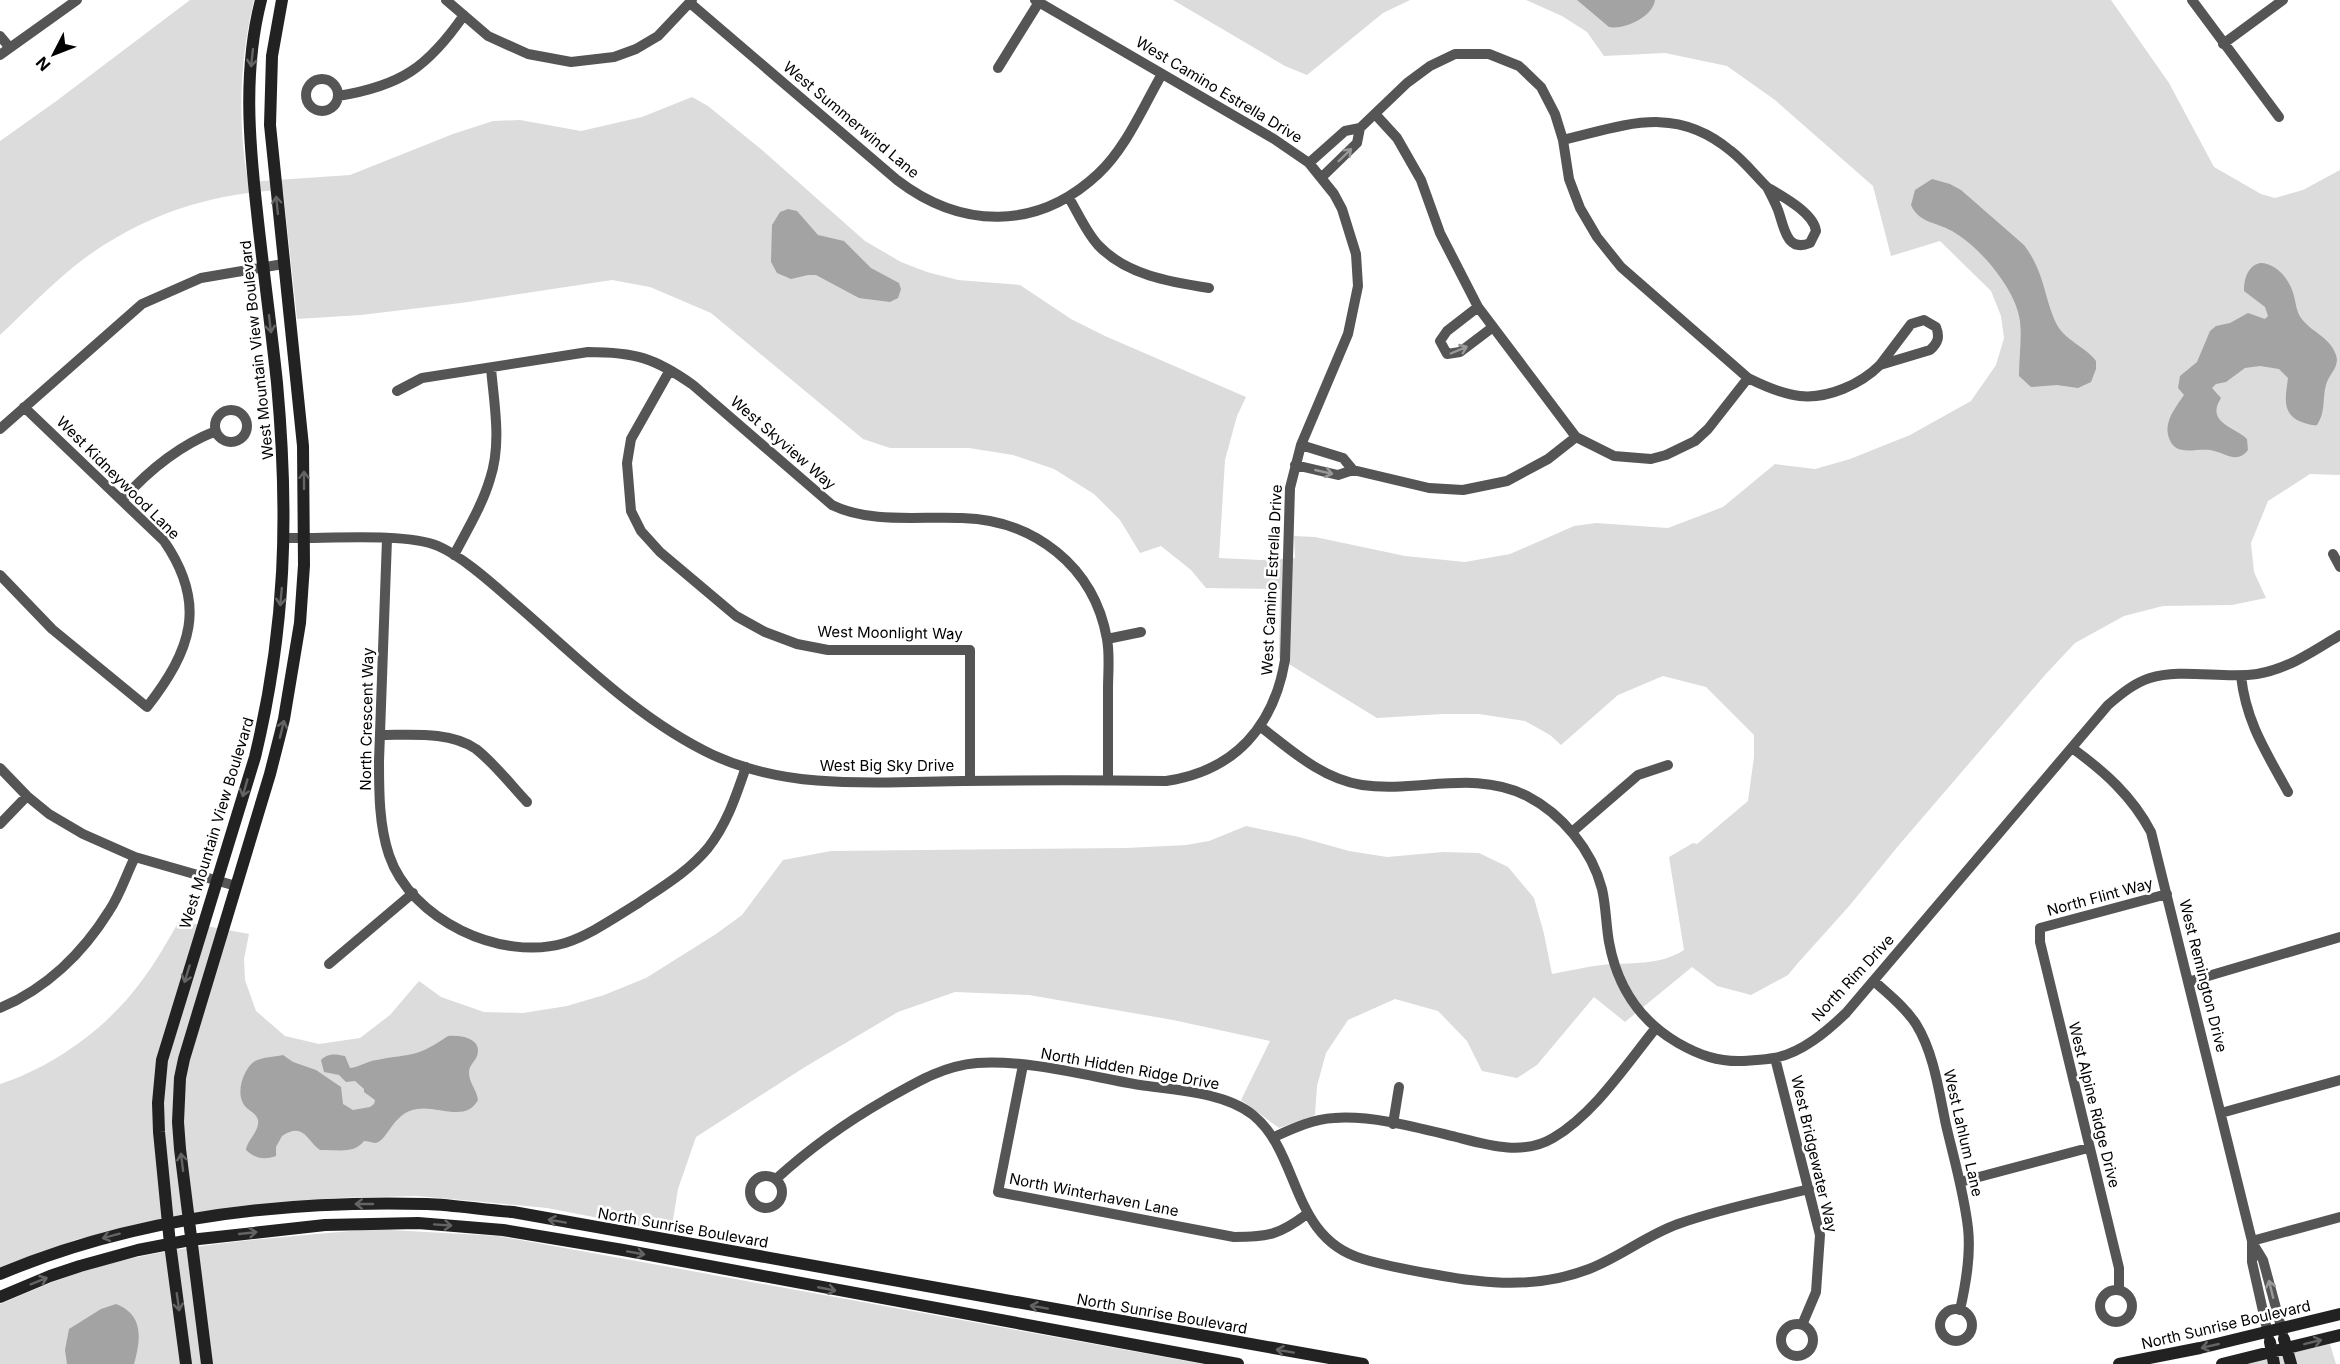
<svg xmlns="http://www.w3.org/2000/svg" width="2340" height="1364" viewBox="0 0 2340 1364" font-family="Inter,sans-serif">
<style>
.green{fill:#dcdcdc}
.water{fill:#a3a3a3}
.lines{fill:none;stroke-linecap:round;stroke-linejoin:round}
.street{stroke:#555;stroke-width:10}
.secondary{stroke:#222;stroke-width:12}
.oneway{stroke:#646464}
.oneway2{stroke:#999}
.labels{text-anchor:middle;stroke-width:5;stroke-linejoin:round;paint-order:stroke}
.street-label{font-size:15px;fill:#000;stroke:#fff}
</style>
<rect width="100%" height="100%" fill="#fff"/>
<!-- green -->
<path class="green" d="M 190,0 L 254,0 C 240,58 237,123 248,182 L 350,175 L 453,134 L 493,121 L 520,120 L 581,131 L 642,117 L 692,97 L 708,106 L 762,150 L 865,241 L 901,262 L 927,272 L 958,280 L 1020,285 L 1071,319 L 1105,336 L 1246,397 L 1237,416 L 1225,460 L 1219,558 L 1261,560 L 1295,558 L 1294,536 L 1315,537 L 1405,556 L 1465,562 L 1510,554 L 1574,526 L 1596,523 L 1668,528 L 1723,507 L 1775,464 L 1815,469 L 1850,459 L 1910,435 L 1971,401 L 1996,365 L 2004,338 L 2001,316 L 1991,291 L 1940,241 L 1891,256 L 1873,186 L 1775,100 L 1727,66 L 1665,53 L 1604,56 L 1587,32 L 1562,16 L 1526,0 L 2111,0 L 2169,83 L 2214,167 L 2261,194 L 2275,198 L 2303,190 L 2340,170 L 2340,475 L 2310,474 L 2268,501 L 2251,543 L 2254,572 L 2266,598 L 2232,605 L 2163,606 L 2124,616 L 2075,643 L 2045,675 L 1899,845 L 1850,905 L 1798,963 L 1788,975 L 1751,995 L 1717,986 L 1692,967 L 1625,1022 L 1594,997 L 1537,1065 L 1517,1078 L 1482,1071 L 1467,1041 L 1438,1011 L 1395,999 L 1348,1020 L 1326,1053 L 1317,1086 L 1315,1115 L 1279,1128 L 1241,1100 L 1270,1041 L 1173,1020 L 1029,995 L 955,992 L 898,1012 L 805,1067 L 696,1137 L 678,1189 L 671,1232 L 547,1208 L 473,1201 L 416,1196 L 335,1198 L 212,1210 L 147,1222 L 75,1240 L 0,1268 L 0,1084 C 53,1067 107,1028 140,983 C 155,964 167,942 179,921 L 249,934 L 244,959 L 245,980 L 256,1011 L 285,1036 L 319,1044 L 360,1038 L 390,1015 L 419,981 L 441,997 L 484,1012 L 523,1013 L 567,1006 L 604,995 L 646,978 L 716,934 L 742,915 L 783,860 L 831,851 L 1126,848 L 1186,845 L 1209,841 L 1246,826 L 1299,837 L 1349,851 L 1387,857 L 1443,852 L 1479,853 L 1508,867 L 1534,898 L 1544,934 L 1552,974 C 1568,971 1585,967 1602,965 C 1630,962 1660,966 1684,950 L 1669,857 L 1693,843 L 1697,844 L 1748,801 L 1754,757 L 1754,735 L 1706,687 L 1663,676 L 1618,695 L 1561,745 L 1550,735 L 1525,721 L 1479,714 L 1443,714 L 1377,718 L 1279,658 L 1280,589 L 1206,588 L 1191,570 L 1161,546 L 1140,553 L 1120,520 L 1094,494 L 1054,469 L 1013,455 L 969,448 L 890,448 L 863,439 L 711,313 L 650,287 L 612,280 L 461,303 L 361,315 L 297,319 L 283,190 C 211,193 144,215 85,258 C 55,280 28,309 0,335 L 0,141 L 55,102 Z
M 1173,0 L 1410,0 L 1383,13 L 1307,75 L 1285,66 Z
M 372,1229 L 499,1236 L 1203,1364 L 0,1364 L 0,1304 C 31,1291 62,1277 94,1268 C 185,1242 280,1238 372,1229 Z
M 2330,1344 L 2336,1364 L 2243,1364 Z"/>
<!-- water -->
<path class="water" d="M 1577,0 L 1655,0 C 1653,17 1624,30 1609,27 Z
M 1932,179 L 1950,184 L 1961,190 L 2024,245 C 2045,273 2043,294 2056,323 C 2065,341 2085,346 2096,361 L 2096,369 L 2091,382 L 2078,388 L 2057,385 L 2031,387 L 2019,376 C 2019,357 2022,339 2020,321 C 2016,289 1979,246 1952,231 C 1936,222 1919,223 1911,205 L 1915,190 Z
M 788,209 L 797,211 L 818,235 L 844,241 L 871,268 L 899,283 L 901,289 L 898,298 L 890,302 L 859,298 L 816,275 L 808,275 L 791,279 L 777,273 L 771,262 L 772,225 L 780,212 Z
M 2260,263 C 2277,263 2290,280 2294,296 C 2296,303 2296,311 2301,318 C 2311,332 2330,337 2336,355 C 2340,367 2329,374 2326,385 C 2322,399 2326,412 2317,425 C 2311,426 2305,423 2299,421 C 2281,412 2286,395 2288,378 L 2279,369 L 2260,366 L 2245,368 L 2226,382 L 2216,384 L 2212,388 L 2221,398 C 2205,423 2235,427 2247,439 L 2248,450 C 2237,465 2224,452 2210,450 C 2195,448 2175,457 2169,438 C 2163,422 2176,407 2184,395 L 2178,388 L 2180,376 L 2197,362 L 2210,331 L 2216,326 L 2230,323 L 2248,313 L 2265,319 L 2268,316 L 2265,307 L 2244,291 C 2244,278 2248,266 2260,263 Z
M 448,1036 C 460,1035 483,1038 477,1056 C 474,1063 469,1065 469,1073 C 469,1083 477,1090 478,1100 C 466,1123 437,1105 417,1109 C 391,1113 388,1143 374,1143 C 371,1142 368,1141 364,1141 C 353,1155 336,1149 320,1150 C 306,1140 304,1122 282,1136 L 276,1147 L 276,1156 C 264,1160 256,1159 246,1150 C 247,1140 260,1131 258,1120 C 256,1112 246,1110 243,1103 C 236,1091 244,1068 255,1061 C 263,1057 274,1057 283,1055 L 293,1062 L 316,1070 L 341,1087 L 343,1104 L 353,1110 L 370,1107 L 374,1104 L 375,1100 L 364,1092 L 364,1089 L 355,1081 L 346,1082 L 339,1075 L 324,1072 L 321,1060 C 328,1053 335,1054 345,1056 L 350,1068 C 360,1067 367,1061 377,1060 C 412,1053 416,1058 448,1036 Z
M 116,1304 C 144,1315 141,1339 134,1364 L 67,1364 L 65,1350 L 69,1329 L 101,1309 Z"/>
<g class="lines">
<!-- street -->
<path class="street" d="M 446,0 L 488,36 L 528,54 L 571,62 L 614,57 L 636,49 L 658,36 L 692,0
M 2192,0 L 2279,117
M 690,3 L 897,180 C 961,229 1037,231 1098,174 C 1126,148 1143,107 1162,74
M 0,36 L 10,48
M 2223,44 L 2283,0
M 0,55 L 77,0
M 998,68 L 1039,2
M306 95a16 16 0 1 1 32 0a16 16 0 1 1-32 0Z
M 338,96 C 401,86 428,67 464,15
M 1375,114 L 1397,138 L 1421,180 L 1440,233 L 1478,307 L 1576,437 L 1614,456 L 1651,459 L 1666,455 L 1695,441 L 1708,429 L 1748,378
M 1563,140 C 1626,125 1675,104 1731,151 C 1744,161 1755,175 1767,187
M 1309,163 L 1345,131 L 1360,128 L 1407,83 L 1430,66 L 1455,54 L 1489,54 L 1519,66 L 1541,87 L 1555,114 L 1563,140 L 1569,179 L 1580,208 L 1597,237 L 1621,267 L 1748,378 C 1764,386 1782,394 1800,396 C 1828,399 1861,384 1880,365
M 1322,177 L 1357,143 L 1360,128
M 1767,187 C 1782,196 1814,213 1816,231 L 1810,243 C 1786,253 1784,226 1778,210 C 1775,202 1771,195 1767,187 Z
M 1069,198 C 1078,213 1086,232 1098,245 C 1126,275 1170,282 1209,288
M 1478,307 L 1447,331 L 1440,341 L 1447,354 L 1460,352 L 1493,327
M 1924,320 L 1936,327 C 1940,337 1938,343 1930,350 L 1880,365 L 1911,324 Z
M 670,370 L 631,439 L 627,463 L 631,511 L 641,531 L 660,552 L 736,616 L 765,632 L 797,644 L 828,650 L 970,650 L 970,781
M 397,391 L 422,378 L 588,352 C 635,352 655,358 693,385 L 832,505 C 871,524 920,516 962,518 C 1034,520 1094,566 1107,639 C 1110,655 1108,673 1108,689 C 1108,719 1108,750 1108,780
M215 426a16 16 0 1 1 32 0a16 16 0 1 1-32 0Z
M 0,429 L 142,304 L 201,278 L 283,264
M 1301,445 L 1343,458 L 1353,470
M 1295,465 L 1338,475 L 1353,470 L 1429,488 L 1463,490 L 1507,481 L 1548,459 L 1576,437
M 122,500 C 148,471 180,445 216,431
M 285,538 C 324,539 405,532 438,546 C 464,557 497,588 518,606 C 579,659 639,720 713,755 C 791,791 880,782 964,781 C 1031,780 1098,780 1166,781 C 1235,771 1274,726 1285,660 L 1290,488 L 1301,445 L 1348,334 L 1358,286 L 1356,254 L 1342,209 L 1334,194 L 1309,163 L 1274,139 L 1035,0
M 387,539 L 379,761 C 379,792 379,825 389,855 C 411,920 501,962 565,943 C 590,935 614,918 637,904 C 662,887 688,872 708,848 C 727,824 736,796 746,767
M 2333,554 L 2340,567
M 454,555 C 467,530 482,506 490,479 C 502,443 494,404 491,368
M 0,575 L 52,629 L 147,707 C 191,650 208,605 164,541 L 24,407
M 1107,639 L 1141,632
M 2241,676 C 2246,722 2266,752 2288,792
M 1261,727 C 1291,750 1322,779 1362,785 C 1418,793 1474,769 1527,796 C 1562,814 1592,850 1602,889 C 1606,906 1606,925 1609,942 C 1617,986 1640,1021 1678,1043 C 1699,1055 1718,1062 1743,1061 C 1753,1060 1764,1060 1774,1058 C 1802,1053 1827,1031 1846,1013 L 2108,705 C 2121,694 2134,683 2150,678 C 2180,668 2224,679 2257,674 C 2288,669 2314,651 2340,635
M 381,735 C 411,735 450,731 476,749 C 495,764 511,785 527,802
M 2072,748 C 2104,771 2132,796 2151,832 L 2252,1241 L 2252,1262 L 2269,1338
M 0,768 L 27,796 L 49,814 L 83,834 L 135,857 L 236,886
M 0,824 L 27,796
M 1572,832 L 1638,775 L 1668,765
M 329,964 L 413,893
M 1874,981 C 1889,995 1905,1007 1916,1024 C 1934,1053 1939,1092 1946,1125 C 1954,1159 1964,1193 1968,1228 C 1971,1255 1966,1283 1960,1310
M 2188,982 L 2340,937
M 0,1008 C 46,989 83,953 109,911 C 120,895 126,875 135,857
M 1775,1058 L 1820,1235 L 1816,1292 L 1802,1325
M 1023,1065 L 998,1192 L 1234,1237 C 1268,1237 1279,1235 1307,1214
M 2221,1113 L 2340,1080
M 1393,1124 L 1399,1087
M 1274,1137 C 1294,1128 1313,1119 1334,1118 C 1372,1115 1419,1128 1456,1137 C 1487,1145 1523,1156 1553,1138 C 1594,1114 1626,1065 1655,1029
M750 1192a16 16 0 1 1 32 0a16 16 0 1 1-32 0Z
M 776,1179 C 810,1148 845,1123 885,1100 C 915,1083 942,1066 977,1063 C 1025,1059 1092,1077 1140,1085 C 1174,1090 1225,1092 1253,1115 C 1301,1154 1290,1238 1363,1259 C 1386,1266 1409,1270 1432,1274 C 1485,1284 1537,1289 1589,1269 C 1620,1257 1647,1235 1678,1224 C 1720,1209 1765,1200 1809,1189
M 1960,1182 L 2088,1148
M 2252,1241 L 2340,1217
M 2252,1242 L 2263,1260 L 2283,1334
M 2119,1290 L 2119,1268 L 2040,942 L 2040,928 L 2167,894
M2100 1306a16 16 0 1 1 32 0a16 16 0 1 1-32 0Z
M1940 1325a16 16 0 1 1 32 0a16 16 0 1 1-32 0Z
M1781 1340a16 16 0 1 1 32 0a16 16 0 1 1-32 0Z"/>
<!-- secondary -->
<path class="secondary" d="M 0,1274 C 133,1218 283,1200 427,1204 C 455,1205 484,1210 513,1212 L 1363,1364
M 0,1297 L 50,1276 L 80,1266 L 138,1250 L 190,1240 L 325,1225 L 418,1223 L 503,1230 L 623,1250 L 1238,1364
M 2284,1339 L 2291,1364
M 2270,1342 L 2274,1364
M 186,1364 L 170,1244 L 159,1132 L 158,1103 L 162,1060 L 255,757 C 286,628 289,515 277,383 C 271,326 263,269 257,212 C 249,141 243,70 261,0
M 207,1364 L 180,1149 L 178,1122 L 180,1078 L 184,1059 L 270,774 L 284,719 L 300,623 L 304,565 L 303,446 L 270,125 L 272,56 L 282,0
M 2119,1364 L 2200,1348 L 2340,1314
M 2222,1364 L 2340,1335"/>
</g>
<!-- one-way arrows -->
<defs><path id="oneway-shaft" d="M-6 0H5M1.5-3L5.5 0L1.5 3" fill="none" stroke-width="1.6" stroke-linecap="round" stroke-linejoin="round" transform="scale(1.5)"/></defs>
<g class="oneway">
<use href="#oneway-shaft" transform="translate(252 58) rotate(96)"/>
<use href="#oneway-shaft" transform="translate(277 205) rotate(-96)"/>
<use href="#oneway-shaft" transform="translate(270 324) rotate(83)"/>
<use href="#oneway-shaft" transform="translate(304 480) rotate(-90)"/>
<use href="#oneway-shaft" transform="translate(281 597) rotate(95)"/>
<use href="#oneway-shaft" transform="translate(282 729) rotate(-76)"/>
<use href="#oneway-shaft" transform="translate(245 788) rotate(106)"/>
<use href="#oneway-shaft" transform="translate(187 974) rotate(107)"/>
<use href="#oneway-shaft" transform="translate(182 1162) rotate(-97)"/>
<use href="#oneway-shaft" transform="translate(364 1204) rotate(180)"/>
<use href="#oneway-shaft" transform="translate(557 1221) rotate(-170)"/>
<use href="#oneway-shaft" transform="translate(443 1225) rotate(4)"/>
<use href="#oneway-shaft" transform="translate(248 1233) rotate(-6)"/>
<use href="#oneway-shaft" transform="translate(111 1236) rotate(165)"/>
<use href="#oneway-shaft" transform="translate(636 1253) rotate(10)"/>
<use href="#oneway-shaft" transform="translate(39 1281) rotate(-22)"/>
<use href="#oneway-shaft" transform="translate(827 1289) rotate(11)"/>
<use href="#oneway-shaft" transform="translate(178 1302) rotate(82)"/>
<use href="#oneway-shaft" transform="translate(1039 1307) rotate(-170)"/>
<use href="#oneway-shaft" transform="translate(2313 1342) rotate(-14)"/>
<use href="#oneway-shaft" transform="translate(2210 1346) rotate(167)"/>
<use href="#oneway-shaft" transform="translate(1285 1351) rotate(-170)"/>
</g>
<g class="oneway2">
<use href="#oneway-shaft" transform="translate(1345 155) rotate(-44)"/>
<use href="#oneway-shaft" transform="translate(1459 350) rotate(-23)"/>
<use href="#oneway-shaft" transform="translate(1324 472) rotate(13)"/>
<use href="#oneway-shaft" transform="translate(2271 1289) rotate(-104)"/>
</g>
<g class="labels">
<!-- street labels -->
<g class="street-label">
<text transform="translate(1219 90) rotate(31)" y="5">West Camino Estrella Drive</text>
<text transform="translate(851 120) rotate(40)" y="5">West Summerwind Lane</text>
<text transform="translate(257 350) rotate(-96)" y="5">West Mountain View Boulevard</text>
<text transform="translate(783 443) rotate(41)" y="5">West Skyview Way</text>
<text transform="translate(118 478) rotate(45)" y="5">West Kidneywood Lane</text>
<text transform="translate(1272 580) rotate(-87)" y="5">West Camino Estrella Drive</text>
<text transform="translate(890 633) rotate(1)" y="5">West Moonlight Way</text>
<text transform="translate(367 719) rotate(-89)" y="5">North Crescent Way</text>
<text x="887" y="771">West Big Sky Drive</text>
<text transform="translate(217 823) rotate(-73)" y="5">West Mountain View Boulevard</text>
<text transform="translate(2100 897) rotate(-15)" y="5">North Flint Way</text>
<text transform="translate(2203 976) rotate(76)" y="5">West Remington Drive</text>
<text transform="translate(1853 978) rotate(-47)" y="5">North Rim Drive</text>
<text transform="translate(1130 1069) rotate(10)" y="5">North Hidden Ridge Drive</text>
<text transform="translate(2094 1105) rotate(76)" y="5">West Alpine Ridge Drive</text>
<text transform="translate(1963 1133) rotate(77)" y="5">West Lahlum Lane</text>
<text transform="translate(1814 1154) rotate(77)" y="5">West Bridgewater Way</text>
<text transform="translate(1094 1195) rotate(11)" y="5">North Winterhaven Lane</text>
<text transform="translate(683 1228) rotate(10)" y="5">North Sunrise Boulevard</text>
<text transform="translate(1162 1314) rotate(10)" y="5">North Sunrise Boulevard</text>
<text transform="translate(2226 1325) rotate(-13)" y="5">North Sunrise Boulevard</text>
</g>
</g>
<!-- north arrow -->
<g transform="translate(54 54) rotate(228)" stroke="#ffffff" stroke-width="4.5" paint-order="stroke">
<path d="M0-4.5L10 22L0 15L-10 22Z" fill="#000000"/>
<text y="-9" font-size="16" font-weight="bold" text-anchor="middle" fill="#000000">N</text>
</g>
</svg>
